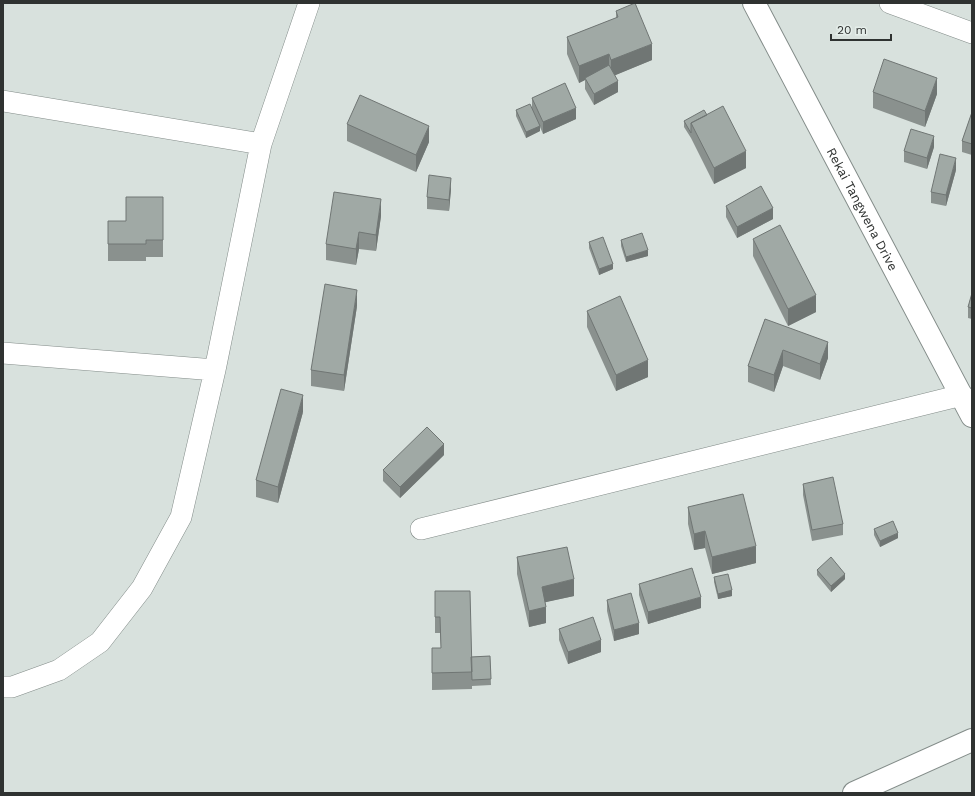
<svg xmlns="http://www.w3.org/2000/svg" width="975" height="796" viewBox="0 0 975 796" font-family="'Work Sans',sans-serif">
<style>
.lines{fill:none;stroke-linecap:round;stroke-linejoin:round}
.minor-casing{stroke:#838c89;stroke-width:22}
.tertiary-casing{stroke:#838c89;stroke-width:24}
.secondary-casing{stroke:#838c89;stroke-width:24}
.minor{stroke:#fff;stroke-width:21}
.tertiary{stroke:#fff;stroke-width:22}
.secondary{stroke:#fff;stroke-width:22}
.wall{fill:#8a918e}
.shaded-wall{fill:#707674}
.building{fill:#a0a9a5;stroke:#707674}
.labels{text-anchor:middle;stroke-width:3.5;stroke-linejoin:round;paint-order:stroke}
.street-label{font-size:13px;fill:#2f3231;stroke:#e5eeea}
</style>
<rect width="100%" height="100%" fill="#d8e1dd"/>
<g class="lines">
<defs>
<path id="minor" d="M 890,3 L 972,33
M 3,101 L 261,144
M 3,353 L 215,370
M 421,529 L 962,395
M 3,687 L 12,687 L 59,670 L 100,642 L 142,588 L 181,517 L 215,370 L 261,144 L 309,3"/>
<path id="tertiary" d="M 854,793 L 972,740"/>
<g id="secondary">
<path id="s1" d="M 754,3 L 972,416"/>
</g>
</defs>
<!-- minor casing -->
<use href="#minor" class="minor-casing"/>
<!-- tertiary casing -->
<use href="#tertiary" class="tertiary-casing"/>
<!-- secondary casing -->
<use href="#secondary" class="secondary-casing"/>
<!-- minor -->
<use href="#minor" class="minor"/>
<!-- tertiary -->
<use href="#tertiary" class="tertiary"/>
<!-- secondary -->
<use href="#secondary" class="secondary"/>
</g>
<!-- wall -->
<path class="wall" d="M 616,11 L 652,60 L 615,75 L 618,92 L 594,105 L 585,89 L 585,80 L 579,83 L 567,54 L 567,37 L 616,18 Z
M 873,92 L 937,94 L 925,127 L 873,108 Z
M 532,98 L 576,119 L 543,134 L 540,127 L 540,131 L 526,138 L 516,116 L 516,110 L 532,107 Z
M 972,112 L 972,155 L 962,152 L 962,141 Z
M 707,115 L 746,168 L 714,184 L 691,138 L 684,127 L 684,121 Z
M 347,124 L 429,142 L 416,172 L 347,141 Z
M 934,147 L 927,169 L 904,162 L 904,151 Z
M 956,170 L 946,206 L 931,203 L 931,192 Z
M 451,189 L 449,211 L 427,209 L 427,197 Z
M 163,197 L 163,257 L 146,257 L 146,261 L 108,261 L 108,221 L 126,221 Z
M 726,206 L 773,219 L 737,238 L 726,217 Z
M 381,216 L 376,251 L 359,249 L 356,265 L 326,260 L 326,244 Z
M 972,236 L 972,250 L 971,249 L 971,238 Z
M 753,239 L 816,312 L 788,326 L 753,256 Z
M 621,240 L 648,256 L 626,262 L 621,246 Z
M 589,242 L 613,269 L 599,275 L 589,248 Z
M 972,293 L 972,319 L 968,318 L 968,307 Z
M 357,306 L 344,391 L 311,386 L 311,370 Z
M 587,311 L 648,377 L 616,391 L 587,327 Z
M 765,319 L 828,358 L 820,380 L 783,366 L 774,392 L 748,382 L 748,366 Z
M 303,412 L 278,503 L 256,497 L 256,480 Z
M 444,455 L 400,498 L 383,481 L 383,470 Z
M 803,484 L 843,524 L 843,535 L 812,541 L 803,495 Z
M 688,507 L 756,563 L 712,574 L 705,548 L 694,550 L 688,524 Z
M 874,529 L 898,538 L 880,547 L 874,535 Z
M 517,557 L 574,596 L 545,602 L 546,623 L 529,627 L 517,574 Z
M 817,570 L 845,579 L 831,592 L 817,575 Z
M 714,577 L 732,596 L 718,599 L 714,582 Z
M 639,584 L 701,608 L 648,624 L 639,595 Z
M 435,591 L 471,657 L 490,656 L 491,685 L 472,686 L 472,669 L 472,689 L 432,690 L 432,648 L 441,648 L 440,633 L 435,633 Z
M 607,600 L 639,634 L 614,641 L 607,611 Z
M 559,629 L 601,652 L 568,664 L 559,640 Z"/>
<!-- shaded-wall -->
<path class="shaded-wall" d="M 652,44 L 652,60 L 611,77 L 611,60 Z
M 609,54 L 609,71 L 585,78 L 585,80 L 579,83 L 579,66 Z
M 937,78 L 937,94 L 925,127 L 925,111 Z
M 618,81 L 618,92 L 594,105 L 594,94 Z
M 576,108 L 576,119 L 543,134 L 543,122 Z
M 429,126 L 429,142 L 416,172 L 416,155 Z
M 540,126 L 540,131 L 526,138 L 526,132 Z
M 934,136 L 934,147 L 927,169 L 927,158 Z
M 746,151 L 746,168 L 714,184 L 714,168 Z
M 956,158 L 956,170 L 946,206 L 946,195 Z
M 451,178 L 451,189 L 449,211 L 449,200 Z
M 381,199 L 381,216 L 376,251 L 376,235 Z
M 773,208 L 773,219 L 737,238 L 737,227 Z
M 359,232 L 359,249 L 356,265 L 356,249 Z
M 648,250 L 648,256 L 626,262 L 626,257 Z
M 613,264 L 613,269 L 599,275 L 599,269 Z
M 357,290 L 357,306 L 344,391 L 344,375 Z
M 816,295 L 816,312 L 788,326 L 788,309 Z
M 828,342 L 828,358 L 820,380 L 820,364 Z
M 783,350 L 783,366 L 774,392 L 774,375 Z
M 648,360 L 648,377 L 616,391 L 616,375 Z
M 303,395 L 303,412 L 278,503 L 278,487 Z
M 444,444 L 444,455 L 400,498 L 400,487 Z
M 705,531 L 705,548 L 694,550 L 694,534 Z
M 898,533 L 898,538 L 880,547 L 880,541 Z
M 756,546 L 756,563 L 712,574 L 712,557 Z
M 845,574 L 845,579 L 831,592 L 831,586 Z
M 574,579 L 574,596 L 542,603 L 542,587 Z
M 732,590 L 732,596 L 718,599 L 718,594 Z
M 701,597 L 701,608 L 648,624 L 648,612 Z
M 546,607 L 546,623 L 529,627 L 529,611 Z
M 639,623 L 639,634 L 614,641 L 614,630 Z
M 601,640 L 601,652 L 568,664 L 568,652 Z"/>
<!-- building -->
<path class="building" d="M 635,3 L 652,44 L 611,60 L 609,54 L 579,66 L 567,37 L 618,17 L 616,11 Z
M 884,59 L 937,78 L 925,111 L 873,92 Z
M 609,65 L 618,81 L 594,94 L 585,78 Z
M 565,83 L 576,108 L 543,122 L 532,98 Z
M 360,95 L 429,126 L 416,155 L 347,124 Z
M 530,104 L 540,126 L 526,132 L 516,110 Z
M 723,106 L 746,151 L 714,168 L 691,123 Z
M 704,110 L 707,115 L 691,123 L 691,133 L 684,121 Z
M 972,112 L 972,144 L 962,141 Z
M 911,129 L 934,136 L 927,158 L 904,151 Z
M 940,154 L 956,158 L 946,195 L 931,192 Z
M 429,175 L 451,178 L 449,200 L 427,197 Z
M 761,186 L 773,208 L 737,227 L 726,206 Z
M 334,192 L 381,199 L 376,235 L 359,232 L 356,249 L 326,244 Z
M 126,197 L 163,197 L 163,240 L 146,240 L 146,244 L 108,244 L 108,221 L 126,221 Z
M 780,225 L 816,295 L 788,309 L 753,239 Z
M 642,233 L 648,250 L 626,257 L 621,240 Z
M 603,237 L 613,264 L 599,269 L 589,242 Z
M 325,284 L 357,290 L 344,375 L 311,370 Z
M 972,293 L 972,308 L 968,307 Z
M 620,296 L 648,360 L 616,375 L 587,311 Z
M 765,319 L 828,342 L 820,364 L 783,350 L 774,375 L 748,366 Z
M 281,389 L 303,395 L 278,487 L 256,480 Z
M 427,427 L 444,444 L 400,487 L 383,470 Z
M 833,477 L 843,524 L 812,530 L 803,484 Z
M 743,494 L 756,546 L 712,557 L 705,531 L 694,534 L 688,507 Z
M 893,521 L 898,533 L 880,541 L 874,529 Z
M 567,547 L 574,579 L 542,587 L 546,607 L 529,611 L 517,557 Z
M 831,557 L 845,574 L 831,586 L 817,570 Z
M 692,568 L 701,597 L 648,612 L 639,584 Z
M 728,574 L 732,590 L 718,594 L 714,577 Z
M 435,591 L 470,591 L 472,672 L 432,673 L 432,648 L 441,648 L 440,617 L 435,617 Z
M 631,593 L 639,623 L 614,630 L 607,600 Z
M 593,617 L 601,640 L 568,652 L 559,629 Z
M 490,656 L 491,679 L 472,680 L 471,657 Z"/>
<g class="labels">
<!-- street labels -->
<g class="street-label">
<text dy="5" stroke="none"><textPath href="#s1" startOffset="233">Rekai Tangwena Drive</textPath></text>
</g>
</g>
<!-- border -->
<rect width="975" height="796" fill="none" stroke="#2f3231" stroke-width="8"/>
<!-- scale -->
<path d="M831 34v6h60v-6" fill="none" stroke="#2f3231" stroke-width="2"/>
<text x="837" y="34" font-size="12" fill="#2f3231" stroke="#e5eeea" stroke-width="3" paint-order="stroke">20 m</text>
</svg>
